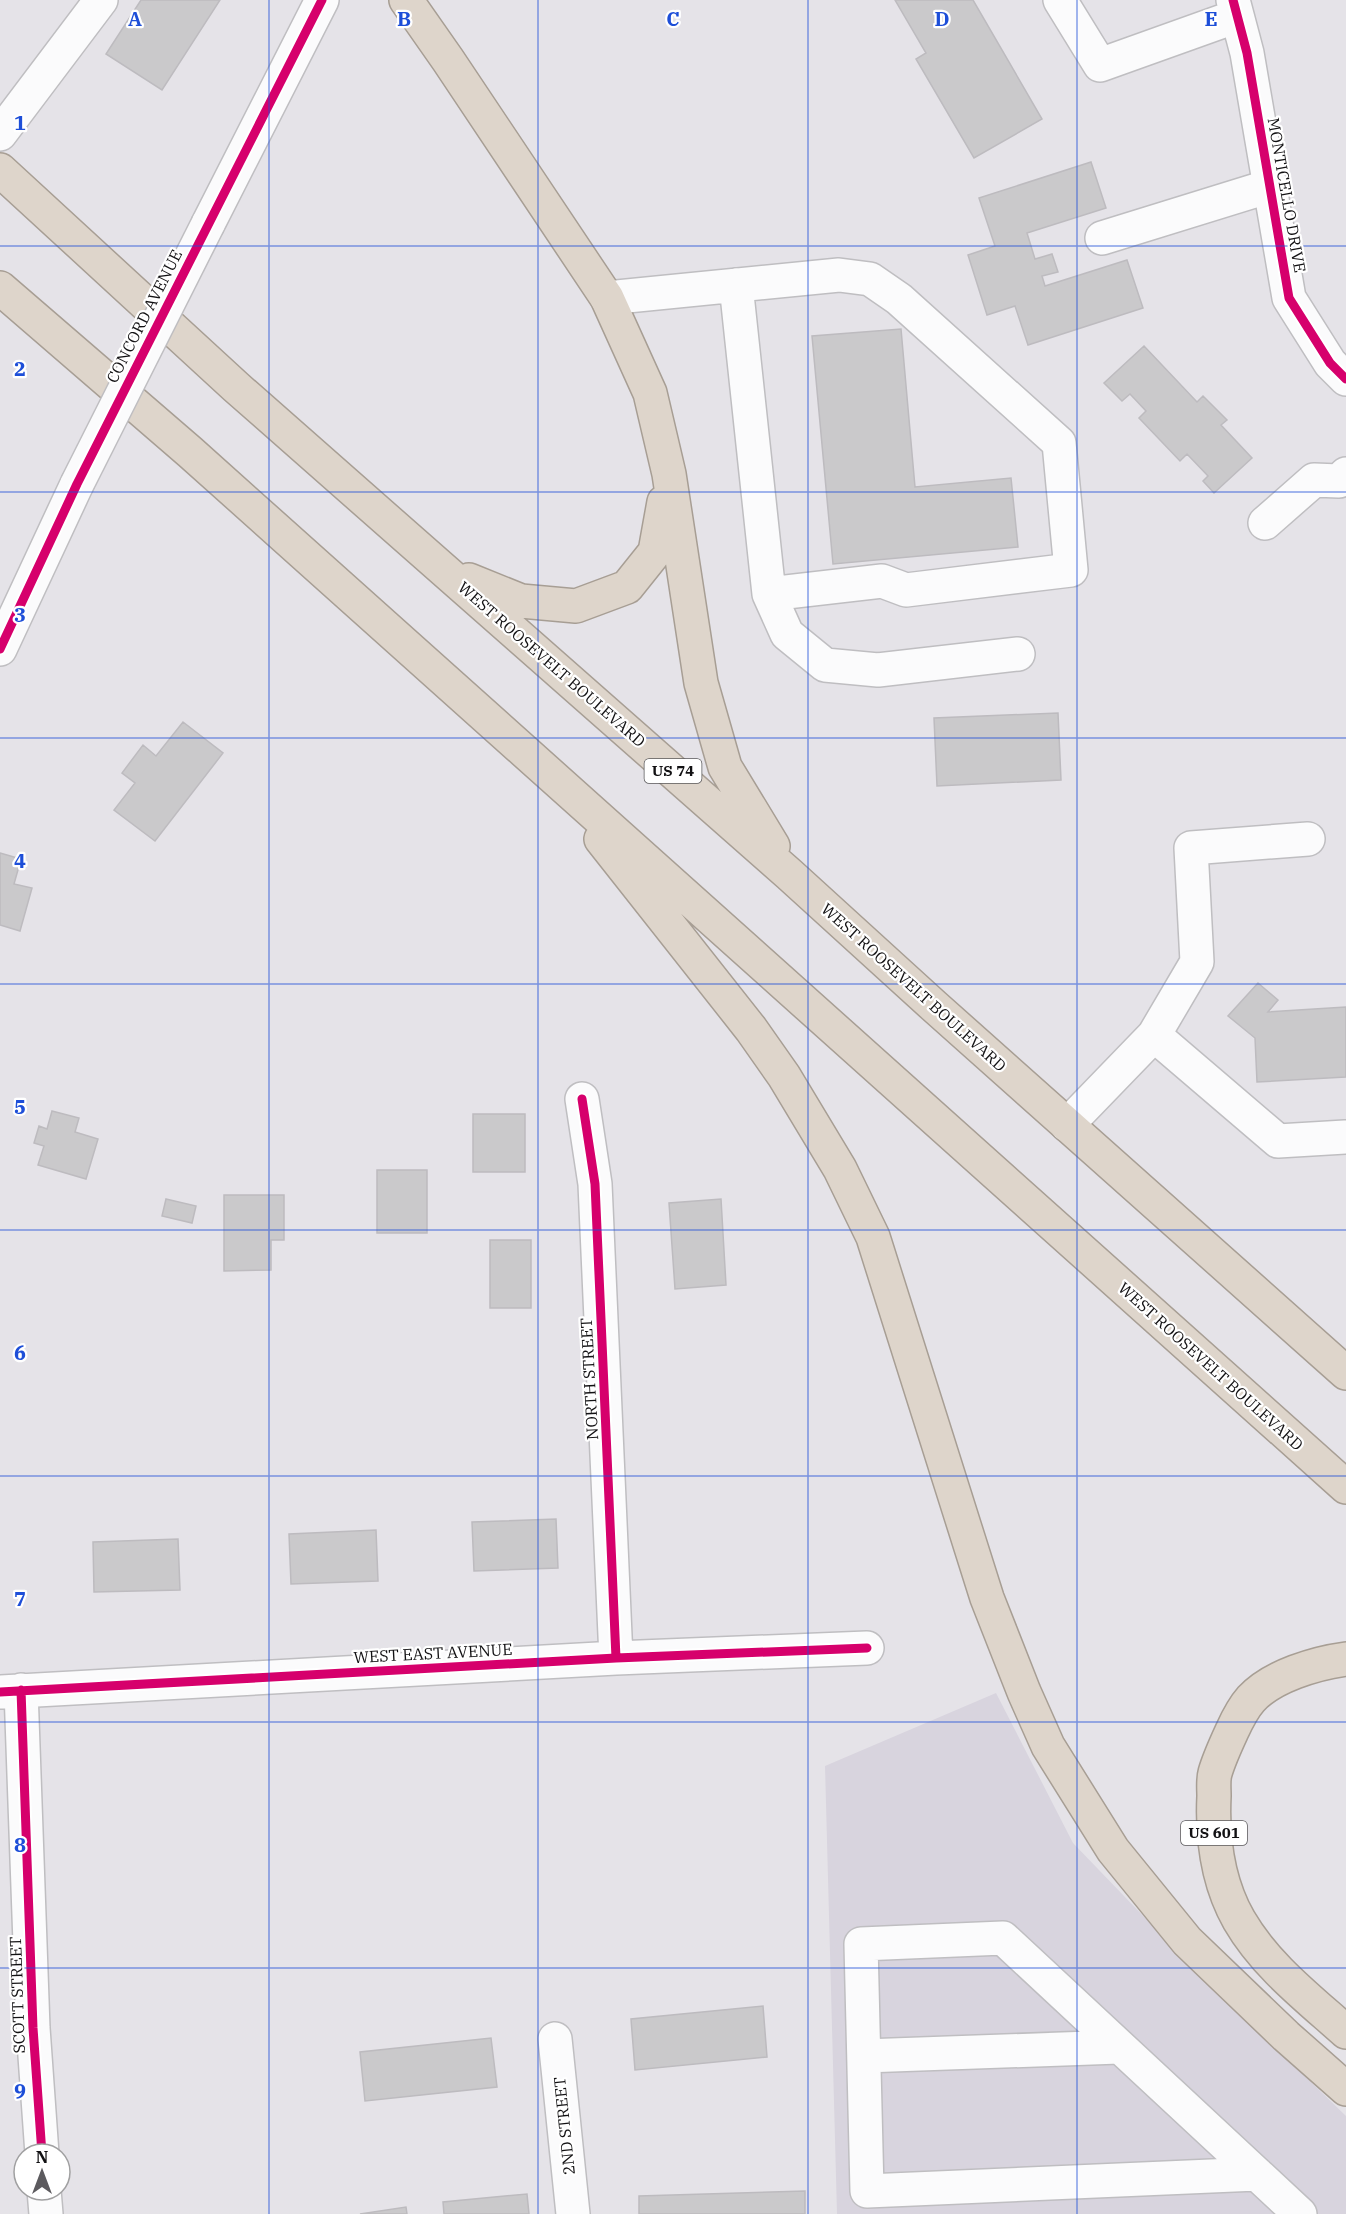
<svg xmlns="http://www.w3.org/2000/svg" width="1346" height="2214" viewBox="0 0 1346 2214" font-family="'IBM Plex Serif',serif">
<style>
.built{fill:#d8d4de}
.building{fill:#cac9cb;stroke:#bdbbbf;stroke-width:1.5}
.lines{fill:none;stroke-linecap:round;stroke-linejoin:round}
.minor-casing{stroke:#bfbec1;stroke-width:36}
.highway-casing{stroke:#a79e94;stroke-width:36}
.minor{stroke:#fbfbfc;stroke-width:33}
.highway{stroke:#ded5cb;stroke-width:33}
.minor-bridge-casing{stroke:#bfbec1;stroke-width:36;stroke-linecap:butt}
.minor-bridge{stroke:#fbfbfc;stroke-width:33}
.cycleway-casing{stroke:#fff;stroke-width:13}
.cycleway{stroke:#d6006c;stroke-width:9}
.grid{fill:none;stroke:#1d4ed8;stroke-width:1.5;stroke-opacity:0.55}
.labels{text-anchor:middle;stroke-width:4.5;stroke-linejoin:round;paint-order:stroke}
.shield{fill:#fff;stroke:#59585a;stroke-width:1.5}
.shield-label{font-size:15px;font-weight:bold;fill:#121113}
.street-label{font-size:16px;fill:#121113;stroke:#fff}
.grid-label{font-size:20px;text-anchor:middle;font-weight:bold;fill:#1d4ed8;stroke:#fff;stroke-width:4.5;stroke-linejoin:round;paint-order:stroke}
</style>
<rect width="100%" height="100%" fill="#e5e3e8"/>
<!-- built -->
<path class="built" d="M 996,1693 L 1073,1843 L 1200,1975 L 1346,2116 L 1346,2214 L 837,2214 L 825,1766 Z"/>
<!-- building -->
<path class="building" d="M 141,0 L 220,0 L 162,90 L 106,54 Z
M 895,0 L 973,0 L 1042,119 L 974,158 L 916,59 L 926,53 Z
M 1091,162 L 1106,208 L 1027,233 L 1035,259 L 1052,254 L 1058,272 L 1042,276 L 1045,286 L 1127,260 L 1143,308 L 1028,345 L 1015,306 L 987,315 L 968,255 L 995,246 L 979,198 Z
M 901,329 L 915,487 L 1011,478 L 1018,547 L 833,564 L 812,336 Z
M 1144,346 L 1197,402 L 1203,396 L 1227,420 L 1221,425 L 1252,458 L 1214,493 L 1203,481 L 1208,476 L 1187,454 L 1180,461 L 1139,418 L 1146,411 L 1130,394 L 1122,401 L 1104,383 Z
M 1058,713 L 1061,780 L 937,786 L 934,718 Z
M 183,722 L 223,753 L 155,841 L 114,810 L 135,783 L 122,773 L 143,745 L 156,756 Z
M 0,853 L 21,859 L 14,884 L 32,888 L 20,931 L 0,925 Z
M 1258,983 L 1278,1000 L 1268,1012 L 1346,1007 L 1346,1077 L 1257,1082 L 1255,1038 L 1228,1016 Z
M 52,1111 L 79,1118 L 75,1132 L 98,1139 L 86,1179 L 38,1165 L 44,1146 L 34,1143 L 39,1126 L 47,1129 Z
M 473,1114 L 525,1114 L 525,1172 L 473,1172 Z
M 377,1170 L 427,1170 L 427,1233 L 377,1233 Z
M 224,1195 L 284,1195 L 284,1240 L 271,1240 L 271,1270 L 224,1271 Z
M 166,1199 L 196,1206 L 192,1223 L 162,1216 Z
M 721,1199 L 726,1285 L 675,1289 L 669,1203 Z
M 490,1240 L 531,1240 L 531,1308 L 490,1308 Z
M 556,1519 L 558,1568 L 474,1571 L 472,1522 Z
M 376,1530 L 378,1581 L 291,1584 L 289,1534 Z
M 178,1539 L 180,1590 L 94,1592 L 93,1542 Z
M 763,2006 L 767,2057 L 635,2070 L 631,2019 Z
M 491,2038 L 497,2087 L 365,2101 L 360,2052 Z
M 805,2191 L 805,2214 L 639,2214 L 639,2196 Z
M 527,2194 L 529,2214 L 444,2214 L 443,2202 Z
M 406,2207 L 407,2214 L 360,2214 Z"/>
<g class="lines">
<defs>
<path id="minor" d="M 1060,0 L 1100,65 L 1237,16
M 1233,0 L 1247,53 L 1289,298 L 1330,363 L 1346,379
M 0,134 L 101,0
M 208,224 L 322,0
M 1102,238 L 1270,186
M 607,298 L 839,275 L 870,279 L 899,299 L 1059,443 L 1071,570 L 906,590 L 882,581 L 769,594 L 736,285
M 1265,523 L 1314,480 L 1339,481 L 1346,474
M 769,594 L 787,634 L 825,665 L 878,670 L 1018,654
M 0,649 L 77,484
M 1154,1035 L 1197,962 L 1191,848 L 1308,839
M 582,1099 L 595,1184 L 616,1658
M 1067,1125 L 1154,1035 L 1278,1141 L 1345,1137
M 21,1690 L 33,2028 L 42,2154
M 0,1692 L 616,1658 L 867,1648
M 555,2039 L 573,2214
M 864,2056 L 1119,2047
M 1257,2174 L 867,2191 L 861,1944 L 1003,1938 C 1102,2030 1201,2122 1300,2214
M 44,2190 L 46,2214"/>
<path id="highway" d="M 406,0 L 448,60 L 607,298 L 650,393 L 669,474 L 701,683 L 725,767 L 773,846
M 0,170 L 236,387 L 789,874 L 934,1006 L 1346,1373
M 0,288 L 190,452 L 1346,1487
M 469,580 L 521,601 L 576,606 L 627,587 L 655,552 L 664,502
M 601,839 L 751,1029 L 784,1076 L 840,1169 L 873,1237 L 987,1598 L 1024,1692 L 1048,1746 L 1113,1850 L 1187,1941 L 1286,2036 L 1346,2089
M 1346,1659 C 1316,1663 1272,1676 1251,1699 C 1243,1708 1237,1720 1232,1731 C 1226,1744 1219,1759 1215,1773 C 1213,1780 1214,1789 1214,1796 C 1212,1838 1218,1883 1239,1920 C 1265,1965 1308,1998 1346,2032"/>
</defs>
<!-- minor casing -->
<use href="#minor" class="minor-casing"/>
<!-- highway casing -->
<use href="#highway" class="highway-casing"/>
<!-- minor -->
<use href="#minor" class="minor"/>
<!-- highway -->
<use href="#highway" class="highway"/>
<defs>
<path id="minor-bridge" d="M 77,484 L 208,224"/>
</defs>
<!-- minor-bridge casing -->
<use href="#minor-bridge" class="minor-bridge-casing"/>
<!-- minor-bridge -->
<use href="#minor-bridge" class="minor-bridge"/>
<defs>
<path id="cycleway" d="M 1233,0 L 1247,53 L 1289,298 L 1330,363 L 1346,379
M 0,649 L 77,484 L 322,0
M 582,1099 L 595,1184 L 616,1658
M 21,1690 L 33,2028 L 42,2154
M 0,1692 L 616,1658 L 867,1648"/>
</defs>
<!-- cycleway casing -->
<use href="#cycleway" class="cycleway-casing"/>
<!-- cycleway -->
<use href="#cycleway" class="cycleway"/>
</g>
<!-- grid -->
<path class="grid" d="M 269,0 L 269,2214M 538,0 L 538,2214M 808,0 L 808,2214M 1077,0 L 1077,2214M 0,246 L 1346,246M 0,492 L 1346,492M 0,738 L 1346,738M 0,984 L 1346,984M 0,1230 L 1346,1230M 0,1476 L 1346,1476M 0,1722 L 1346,1722M 0,1968 L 1346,1968"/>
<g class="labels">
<!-- shield labels -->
<g class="shield">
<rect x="644.5" y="759" width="57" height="24" rx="4.5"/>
<rect x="1181" y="1821" width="66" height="24" rx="4.5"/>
</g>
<g class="shield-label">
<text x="673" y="776">US 74</text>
<text x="1214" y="1838">US 601</text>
</g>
<!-- street labels -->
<g class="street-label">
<text transform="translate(1287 195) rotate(80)" y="6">MONTICELLO DRIVE</text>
<text transform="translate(144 316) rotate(-63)" y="6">CONCORD AVENUE</text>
<text transform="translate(552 664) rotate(41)" y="6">WEST ROOSEVELT BOULEVARD</text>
<text transform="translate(914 987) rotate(42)" y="6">WEST ROOSEVELT BOULEVARD</text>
<text transform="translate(1211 1366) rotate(42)" y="6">WEST ROOSEVELT BOULEVARD</text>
<text transform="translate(589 1379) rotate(-93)" y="6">NORTH STREET</text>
<text transform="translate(433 1653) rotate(-3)" y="6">WEST EAST AVENUE</text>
<text transform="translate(17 1995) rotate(-92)" y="6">SCOTT STREET</text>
<text transform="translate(564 2126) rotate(-96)" y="6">2ND STREET</text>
</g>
</g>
<g class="grid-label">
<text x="135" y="26">A</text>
<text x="404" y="26">B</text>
<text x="673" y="26">C</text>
<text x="942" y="26">D</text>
<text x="1211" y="26">E</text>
<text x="20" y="130">1</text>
<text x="20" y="376">2</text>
<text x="20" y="622">3</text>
<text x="20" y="868">4</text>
<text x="20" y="1114">5</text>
<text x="20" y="1360">6</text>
<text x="20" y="1606">7</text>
<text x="20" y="1852">8</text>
<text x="20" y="2098">9</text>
</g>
<!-- north arrow -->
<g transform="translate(42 2172)"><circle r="28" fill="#ffffff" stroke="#a0a0a1" stroke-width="1.5"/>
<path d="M0-4.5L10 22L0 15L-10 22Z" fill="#5c5a5e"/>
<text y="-9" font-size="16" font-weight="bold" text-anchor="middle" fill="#121113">N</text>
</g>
</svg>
